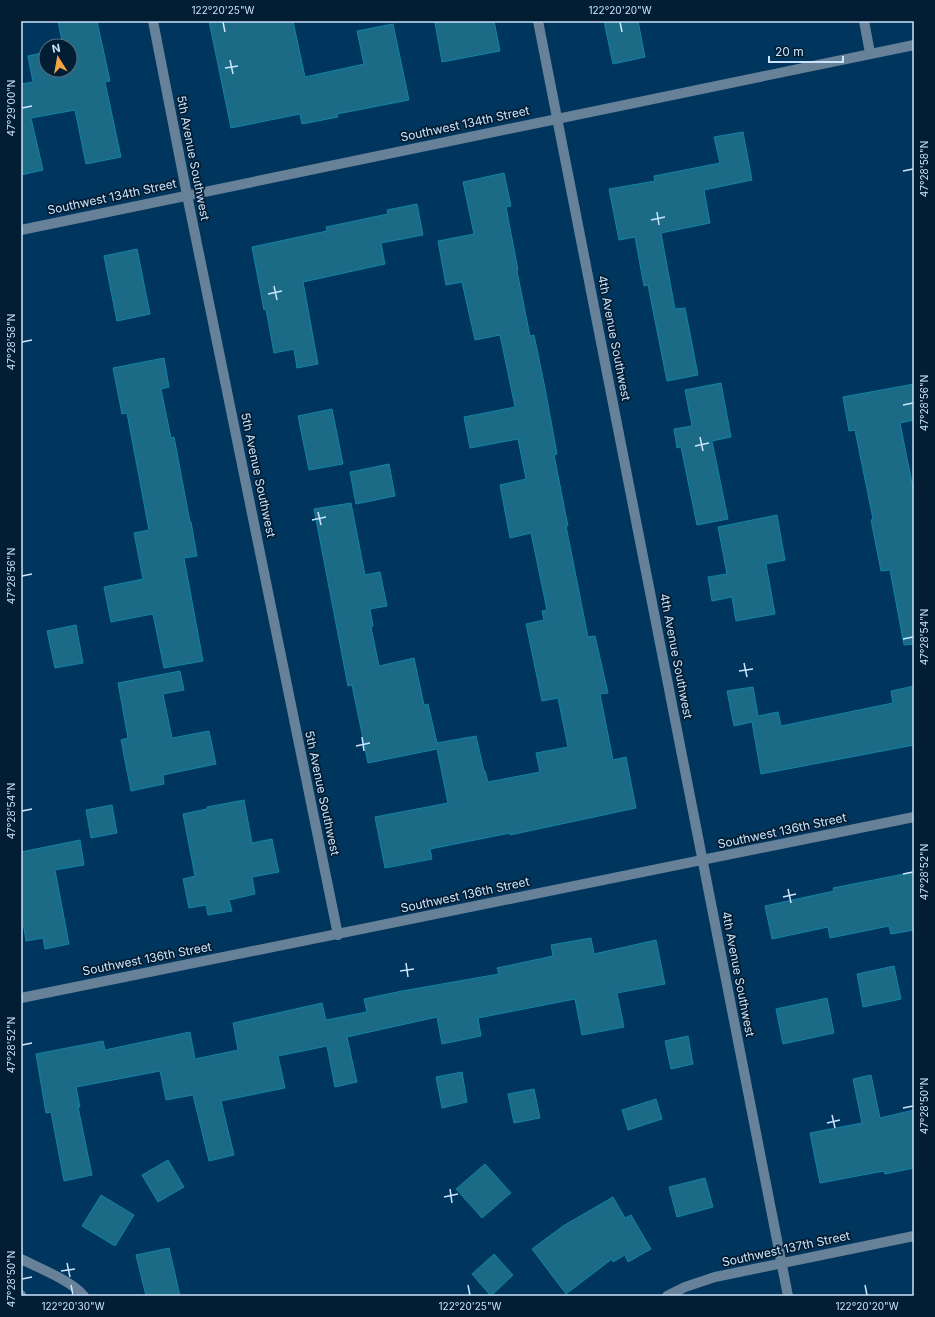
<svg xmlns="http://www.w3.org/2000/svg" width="935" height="1317" viewBox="0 0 935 1317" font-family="Inter,sans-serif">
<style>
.building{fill:#1b6b87;stroke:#1084a8}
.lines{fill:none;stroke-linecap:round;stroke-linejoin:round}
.minor{stroke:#678199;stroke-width:10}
.ticks{fill:none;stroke:#cbe4fc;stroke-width:1.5}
.labels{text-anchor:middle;stroke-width:3.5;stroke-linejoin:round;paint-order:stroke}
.street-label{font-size:12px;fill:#cbe4fc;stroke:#031d33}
.neatline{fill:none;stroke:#cbe4fc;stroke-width:1.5}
.ticks-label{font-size:10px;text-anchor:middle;fill:#cbe4fc}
</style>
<rect width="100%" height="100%" fill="#00365d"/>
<!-- building -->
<path class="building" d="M 58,21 L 97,21 L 110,81 L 105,82 L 121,157 L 86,164 L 75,110 L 31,118 L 43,170 L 21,175 L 21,84 L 33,82 L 28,56 L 46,52 L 46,70 L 70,70 L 70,46 L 63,46 Z
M 209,21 L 293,21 L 305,77 L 364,64 L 357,31 L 393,24 L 409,100 L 337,114 L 338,117 L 302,124 L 300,114 L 231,128 Z
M 445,21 L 494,21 L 500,51 L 442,62 L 435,23 Z
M 604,21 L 638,21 L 645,57 L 613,64 Z
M 743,132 L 752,180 L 704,190 L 710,223 L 661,233 L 675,309 L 685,308 L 698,375 L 667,381 L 648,285 L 644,286 L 635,237 L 619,240 L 609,189 L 655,181 L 654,176 L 720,163 L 714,137 Z
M 504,173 L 511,206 L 506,207 L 518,270 L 517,271 L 530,336 L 534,335 L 545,388 L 557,454 L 554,455 L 568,526 L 566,526 L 588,637 L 595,636 L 608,693 L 600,694 L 613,760 L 626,757 L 636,808 L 510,835 L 510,833 L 430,849 L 432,859 L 385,868 L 375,817 L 448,803 L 437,749 L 368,763 L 352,685 L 348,686 L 314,509 L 351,503 L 365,575 L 380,572 L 387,606 L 370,609 L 373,626 L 371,627 L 379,666 L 414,658 L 424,705 L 428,704 L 437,743 L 476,736 L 484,771 L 485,771 L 488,782 L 540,772 L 536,753 L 568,747 L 558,698 L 542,701 L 526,624 L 544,620 L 542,611 L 547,610 L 531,533 L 510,538 L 500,485 L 526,479 L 518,439 L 470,448 L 464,417 L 515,407 L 500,335 L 475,340 L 462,282 L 446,285 L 438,241 L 474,234 L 463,182 Z
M 417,204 L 423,235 L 381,243 L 385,264 L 303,282 L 318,364 L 297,368 L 294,349 L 274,353 L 266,309 L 264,310 L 252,247 L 327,231 L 326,227 L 388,214 L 387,210 Z
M 137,249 L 150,314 L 117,321 L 104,256 Z
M 164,358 L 169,387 L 161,389 L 171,438 L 174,437 L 190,522 L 191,522 L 197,556 L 184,558 L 203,661 L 164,668 L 153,614 L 111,622 L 104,587 L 143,579 L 134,533 L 149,530 L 127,413 L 122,414 L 113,368 Z
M 721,383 L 731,437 L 712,441 L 728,519 L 697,525 L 681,447 L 677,448 L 674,429 L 692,426 L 685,390 Z
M 914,384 L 914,420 L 900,423 L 914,493 L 914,644 L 904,645 L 890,570 L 881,571 L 871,520 L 873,519 L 855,430 L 849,431 L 843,397 Z
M 332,409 L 343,464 L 309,470 L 298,416 Z
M 389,464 L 395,496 L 356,504 L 350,472 Z
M 777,515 L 785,560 L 766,564 L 775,614 L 736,621 L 732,597 L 712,601 L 708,577 L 727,574 L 718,527 Z
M 76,625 L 83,663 L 55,668 L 47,631 Z
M 180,671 L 184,690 L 163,694 L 172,738 L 209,731 L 216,764 L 163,775 L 164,784 L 131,791 L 121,740 L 128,738 L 118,683 Z
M 914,686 L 914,745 L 761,774 L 752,722 L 734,726 L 727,691 L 753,687 L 758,716 L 778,712 L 781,726 L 893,703 L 891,691 Z
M 244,800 L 252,843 L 272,839 L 279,872 L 252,877 L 255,894 L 229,900 L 232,911 L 208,915 L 206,905 L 189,908 L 183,879 L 195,876 L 183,814 L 207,809 L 207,807 Z
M 112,805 L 117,833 L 91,838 L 86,810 Z
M 80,840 L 84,865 L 55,870 L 69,944 L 45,949 L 43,938 L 26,941 L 21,910 L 21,852 Z
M 914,872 L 914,930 L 891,934 L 889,926 L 830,938 L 828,927 L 772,939 L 765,906 L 834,891 L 833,888 Z
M 591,938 L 594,954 L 656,940 L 665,984 L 617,993 L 624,1027 L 582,1035 L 575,999 L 478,1018 L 481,1036 L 442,1044 L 437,1017 L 347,1037 L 357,1082 L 335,1087 L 327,1046 L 278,1056 L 285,1088 L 221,1101 L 234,1155 L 209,1161 L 193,1095 L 166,1100 L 160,1071 L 76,1087 L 80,1107 L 78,1107 L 92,1175 L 64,1181 L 51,1112 L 46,1113 L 36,1054 L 103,1041 L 105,1050 L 190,1032 L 195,1059 L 238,1050 L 233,1023 L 322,1003 L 326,1020 L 367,1012 L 364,999 L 402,991 L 499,974 L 497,968 L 553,956 L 551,945 Z
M 894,966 L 901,999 L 863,1007 L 857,974 Z
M 827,998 L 834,1033 L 783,1044 L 776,1009 Z
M 688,1036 L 693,1064 L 671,1069 L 665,1041 Z
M 462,1072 L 467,1102 L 442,1108 L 436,1077 Z
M 871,1075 L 880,1118 L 914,1110 L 914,1168 L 885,1174 L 884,1171 L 820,1183 L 810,1133 L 862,1123 L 853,1079 Z
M 534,1089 L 540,1118 L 514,1123 L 508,1094 Z
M 656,1099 L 662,1119 L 628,1130 L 622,1110 Z
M 168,1160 L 184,1187 L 158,1202 L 142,1175 Z
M 485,1164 L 511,1193 L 482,1218 L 456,1189 Z
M 705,1178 L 713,1207 L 677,1217 L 669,1187 Z
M 101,1195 L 134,1215 L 115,1246 L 82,1226 Z
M 613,1197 L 625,1218 L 631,1215 L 651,1249 L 628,1262 L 625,1255 L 613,1262 L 612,1259 L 566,1294 L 532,1249 L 563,1226 Z
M 169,1248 L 180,1296 L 146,1296 L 136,1255 Z
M 494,1254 L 513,1275 L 491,1296 L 472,1274 Z"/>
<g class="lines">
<!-- minor -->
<path class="minor" d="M 153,21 L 187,195 L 338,935
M 538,21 L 788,1296
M 864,21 L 870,53
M 21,230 L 914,45
M 21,998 L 914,817
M 21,1259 C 39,1268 72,1281 84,1296
M 21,1295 L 21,1296
M 667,1296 L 685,1287 L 715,1277 L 914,1236"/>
</g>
<!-- ticks -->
<path class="ticks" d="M 223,22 L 225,32M 620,22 L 622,32M 230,60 L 233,74M 225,68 L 238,66M 22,108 L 32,106M 903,171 L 913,169M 657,212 L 659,225M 651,220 L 665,217M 274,286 L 277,300M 268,294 L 282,291M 22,342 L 32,340M 903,405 L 913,403M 700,437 L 703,451M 695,446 L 709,443M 318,512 L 321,525M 312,520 L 326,517M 22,576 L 32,574M 903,639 L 913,637M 744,663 L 747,677M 739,671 L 753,669M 362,737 L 364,751M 356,746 L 370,743M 22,811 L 32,809M 903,874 L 913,872M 788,889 L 791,903M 783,897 L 796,894M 406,963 L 408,977M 400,971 L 414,969M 22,1045 L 32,1043M 903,1108 L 913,1106M 832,1115 L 835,1128M 827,1123 L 840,1120M 450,1189 L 452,1203M 444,1197 L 458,1194M 67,1263 L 70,1277M 61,1271 L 75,1269M 22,1279 L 32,1277M 71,1285 L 73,1295M 468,1285 L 470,1295M 865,1285 L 867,1295"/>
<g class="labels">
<!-- street labels -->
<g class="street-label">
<text transform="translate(465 124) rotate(-12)" y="4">Southwest 134th Street</text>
<text transform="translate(193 158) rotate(79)" y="4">5th Avenue Southwest</text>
<text transform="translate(112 197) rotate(-12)" y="4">Southwest 134th Street</text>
<text transform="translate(614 338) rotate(79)" y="4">4th Avenue Southwest</text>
<text transform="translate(258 475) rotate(78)" y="4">5th Avenue Southwest</text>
<text transform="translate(676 656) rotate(79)" y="4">4th Avenue Southwest</text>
<text transform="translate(322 793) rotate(78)" y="4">5th Avenue Southwest</text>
<text transform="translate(782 831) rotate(-12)" y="4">Southwest 136th Street</text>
<text transform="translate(465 895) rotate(-12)" y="4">Southwest 136th Street</text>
<text transform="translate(147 959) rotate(-11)" y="4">Southwest 136th Street</text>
<text transform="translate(738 974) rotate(79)" y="4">4th Avenue Southwest</text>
<text transform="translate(786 1249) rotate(-12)" y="4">Southwest 137th Street</text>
</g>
</g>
<!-- border -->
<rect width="935" height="1317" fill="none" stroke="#031d33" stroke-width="44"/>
<!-- north arrow -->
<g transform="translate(58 58) rotate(349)"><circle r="19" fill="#031d33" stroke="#536d83"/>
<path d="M0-3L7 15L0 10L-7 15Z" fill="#f4a344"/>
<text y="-6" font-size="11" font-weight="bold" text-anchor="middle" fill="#cbe4fc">N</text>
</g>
<!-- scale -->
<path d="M769 56v6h74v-6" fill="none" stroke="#cbe4fc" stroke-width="2"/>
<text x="775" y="56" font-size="12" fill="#cbe4fc" stroke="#031d33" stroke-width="3" paint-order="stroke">20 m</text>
<rect x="22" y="22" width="891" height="1273" class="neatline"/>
<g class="ticks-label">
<text x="223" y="14">122°20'25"W</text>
<text x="620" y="14">122°20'20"W</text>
<text transform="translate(11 108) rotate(-90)" y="4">47°29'00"N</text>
<text transform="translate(924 169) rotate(-90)" y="4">47°28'58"N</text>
<text transform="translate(11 342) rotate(-90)" y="4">47°28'58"N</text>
<text transform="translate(924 403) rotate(-90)" y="4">47°28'56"N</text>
<text transform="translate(11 576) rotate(-90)" y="4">47°28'56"N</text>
<text transform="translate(924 637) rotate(-90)" y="4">47°28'54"N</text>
<text transform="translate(11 811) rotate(-90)" y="4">47°28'54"N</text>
<text transform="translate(924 872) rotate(-90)" y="4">47°28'52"N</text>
<text transform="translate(11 1045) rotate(-90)" y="4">47°28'52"N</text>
<text transform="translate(924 1106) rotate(-90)" y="4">47°28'50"N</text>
<text transform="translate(11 1279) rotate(-90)" y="4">47°28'50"N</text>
<text x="73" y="1310">122°20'30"W</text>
<text x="470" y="1310">122°20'25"W</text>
<text x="867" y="1310">122°20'20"W</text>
</g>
</svg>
